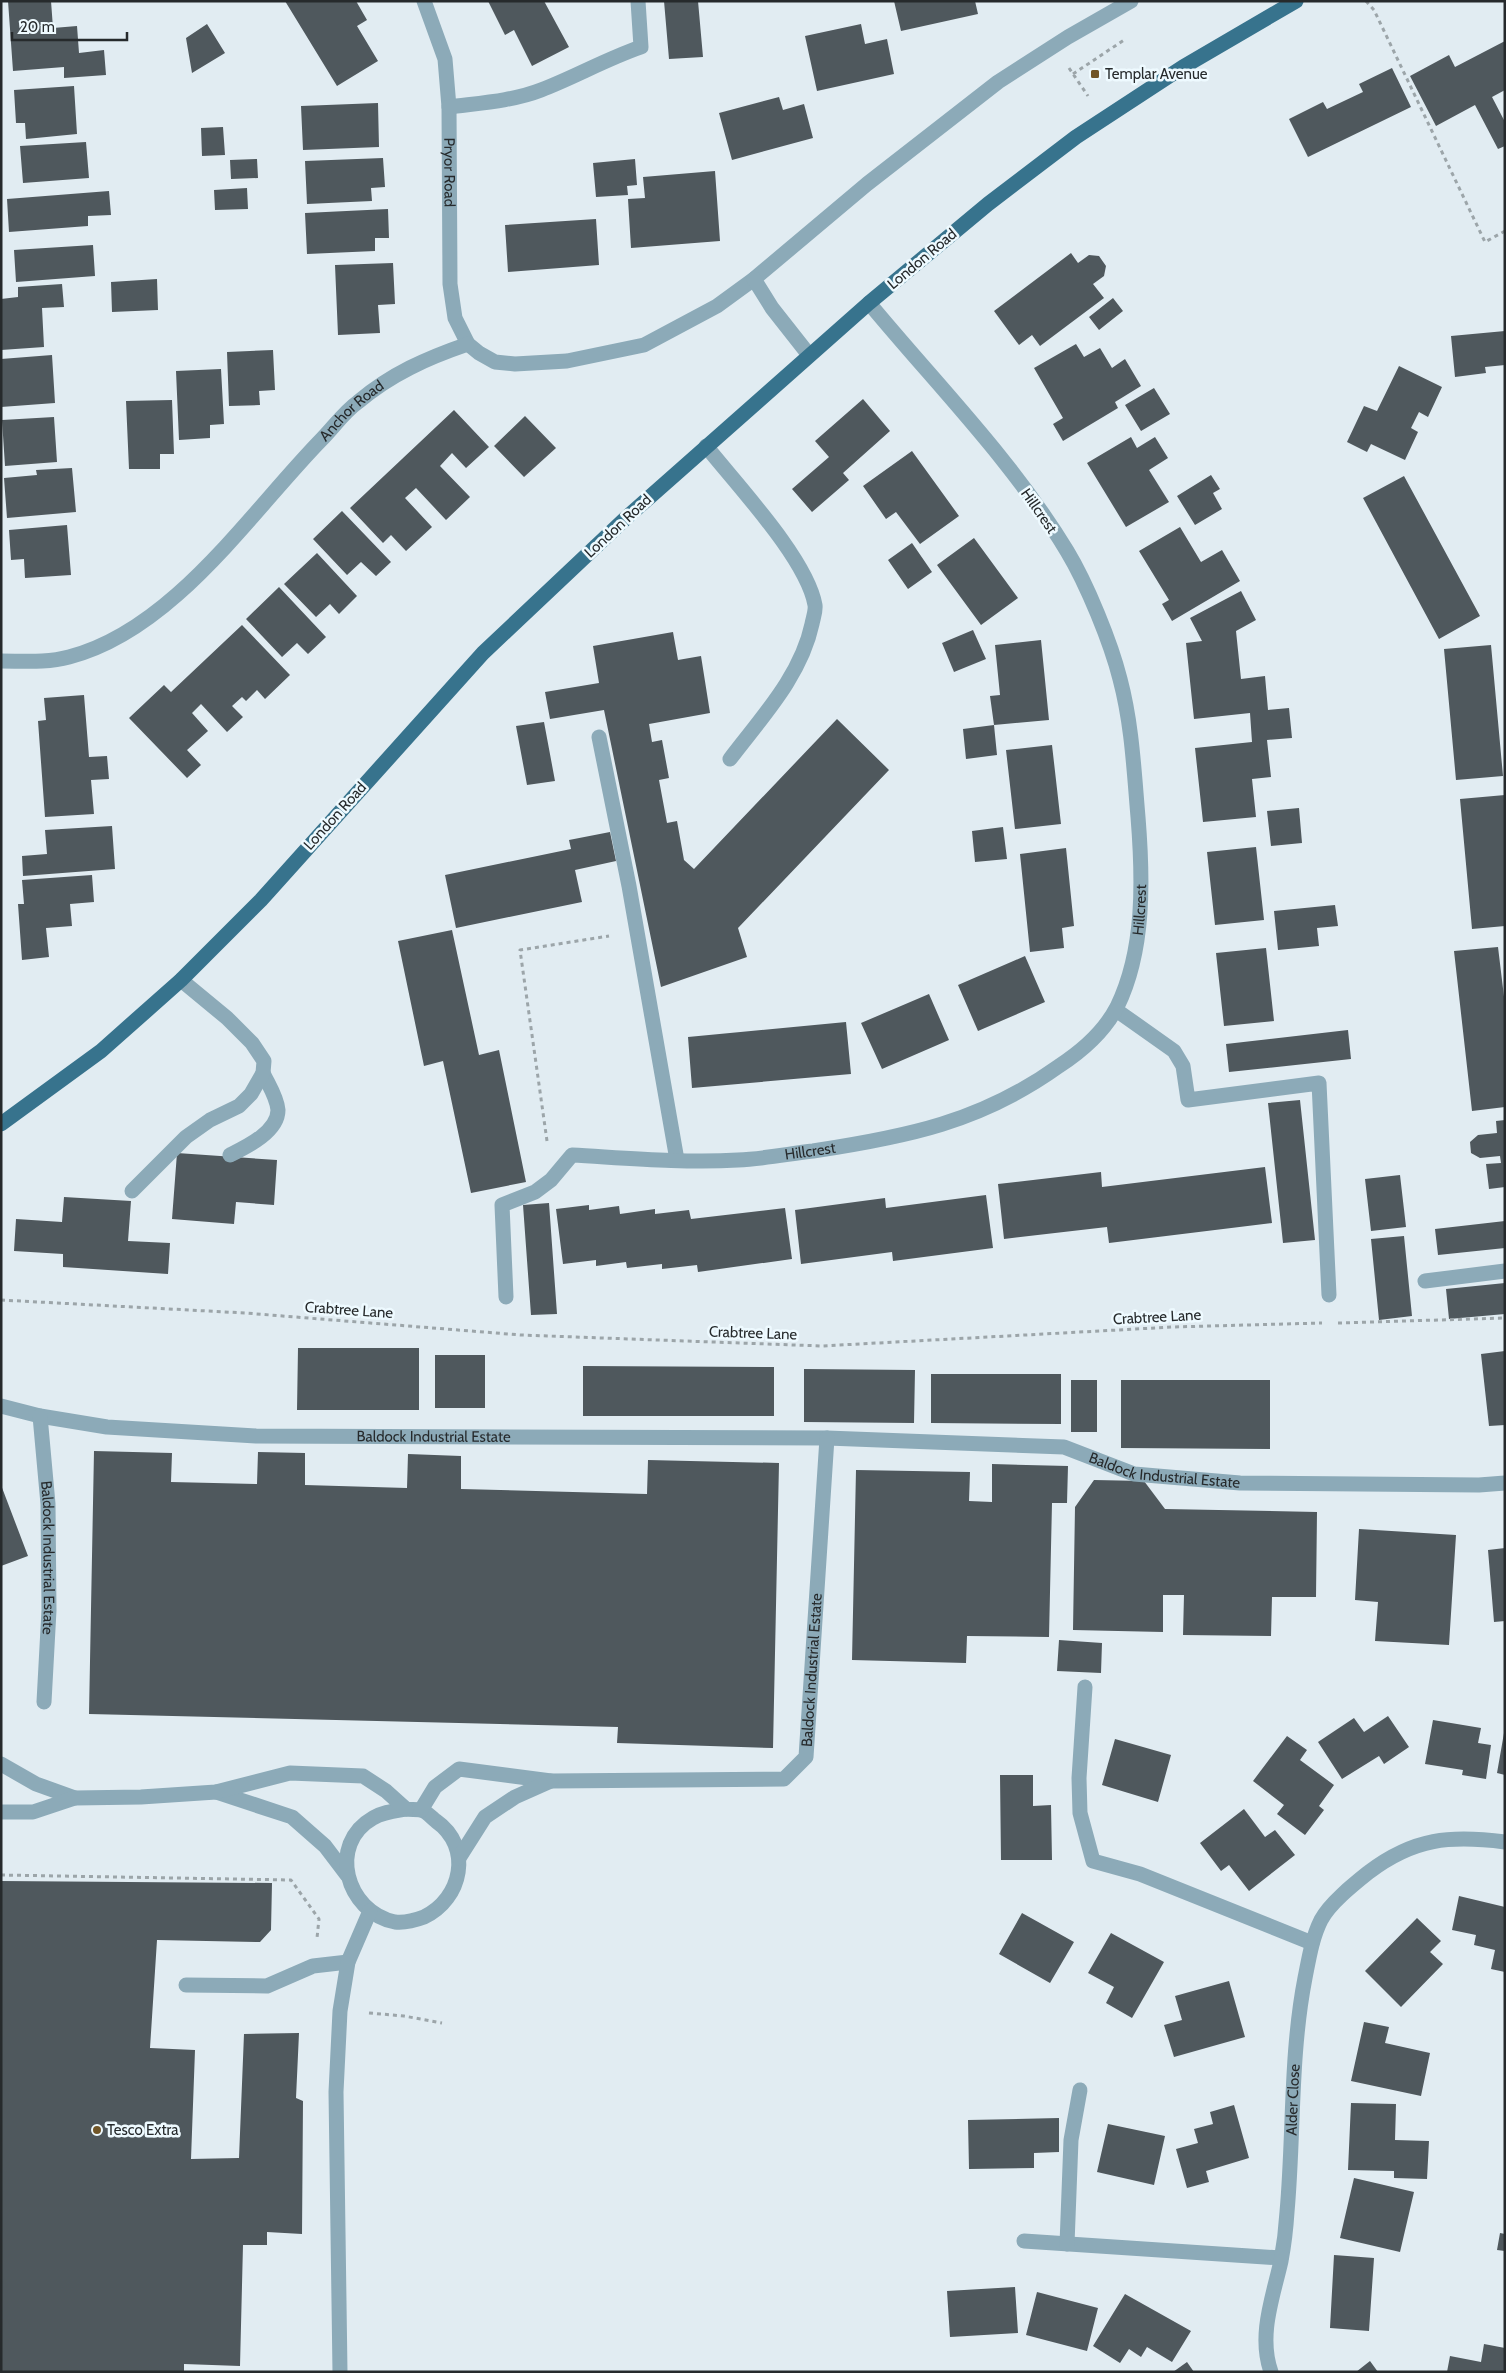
<svg xmlns="http://www.w3.org/2000/svg" width="1506" height="2373" viewBox="0 0 1506 2373" font-family="Cabin,sans-serif">
<style>
.building{fill:#4f585d}
.lines{fill:none;stroke-linecap:round;stroke-linejoin:round}
.path{stroke:#9ca5a9;stroke-width:3;stroke-dasharray:4 4;stroke-linecap:butt}
.minor{stroke:#8caab8;stroke-width:15}
.major{stroke:#37738d;stroke-width:15}
.poi-dot{fill:#715628;stroke:#eefaff;stroke-width:2}
.labels{text-anchor:middle;stroke-width:5;stroke-linejoin:round;paint-order:stroke}
.poi-label{font-size:15px;fill:#262a2c;stroke:#eefaff;text-anchor:start}
.street-label{font-size:15px;fill:#262a2c;stroke:#eefaff}
</style>
<rect width="100%" height="100%" fill="#e1ecf2"/>
<!-- building -->
<path class="building" d="M 8,1 L 51,1 L 53,28 L 77,26 L 79,53 L 104,50 L 106,75 L 64,78 L 64,67 L 13,71 Z
M 285,1 L 356,1 L 367,20 L 357,26 L 378,61 L 337,86 Z
M 488,1 L 544,1 L 569,47 L 532,66 L 514,30 L 505,35 Z
M 664,1 L 698,1 L 703,57 L 669,59 Z
M 894,1 L 975,1 L 978,14 L 901,31 Z
M 207,24 L 225,53 L 192,73 L 186,38 Z
M 861,24 L 865,44 L 887,39 L 894,74 L 817,91 L 805,36 Z
M 1505,41 L 1505,90 L 1492,97 L 1505,122 L 1505,146 L 1498,149 L 1475,105 L 1436,126 L 1410,76 L 1449,55 L 1455,67 Z
M 1392,68 L 1411,107 L 1308,157 L 1289,119 L 1323,102 L 1327,109 L 1363,92 L 1359,84 Z
M 74,86 L 77,134 L 26,139 L 25,123 L 16,123 L 14,90 Z
M 779,97 L 783,110 L 804,104 L 813,138 L 732,160 L 719,113 Z
M 378,103 L 379,147 L 303,150 L 301,106 Z
M 223,127 L 225,155 L 202,156 L 201,128 Z
M 86,142 L 89,178 L 23,183 L 20,146 Z
M 383,158 L 385,187 L 371,188 L 372,201 L 307,204 L 305,161 Z
M 257,159 L 258,178 L 231,179 L 230,160 Z
M 635,159 L 637,185 L 627,186 L 628,195 L 596,197 L 593,163 Z
M 715,171 L 720,241 L 631,248 L 628,199 L 645,198 L 643,177 Z
M 247,188 L 248,209 L 215,210 L 214,190 Z
M 109,191 L 111,215 L 88,216 L 88,226 L 9,232 L 7,199 Z
M 388,209 L 389,238 L 375,238 L 375,251 L 307,254 L 305,213 Z
M 596,219 L 599,265 L 508,272 L 505,225 Z
M 93,245 L 95,276 L 16,282 L 14,250 Z
M 1071,253 L 1078,263 L 1089,255 L 1099,256 L 1106,266 L 1104,276 L 1093,284 L 1104,298 L 1040,346 L 1032,335 L 1019,345 L 994,311 Z
M 393,263 L 395,304 L 378,305 L 380,333 L 338,335 L 335,265 Z
M 157,279 L 158,310 L 112,312 L 111,282 Z
M 62,284 L 64,307 L 42,308 L 44,347 L 1,350 L 1,299 L 18,297 L 18,287 Z
M 1113,298 L 1123,311 L 1099,330 L 1089,317 Z
M 1505,331 L 1505,365 L 1485,367 L 1486,373 L 1455,377 L 1451,336 Z
M 1076,344 L 1084,357 L 1100,348 L 1112,368 L 1125,359 L 1141,386 L 1115,402 L 1118,408 L 1063,441 L 1053,424 L 1063,418 L 1034,368 Z
M 273,350 L 275,390 L 259,391 L 260,405 L 229,406 L 227,352 Z
M 52,355 L 55,403 L 1,407 L 1,359 Z
M 1399,366 L 1442,387 L 1428,417 L 1419,412 L 1411,428 L 1418,432 L 1405,460 L 1371,444 L 1367,452 L 1347,442 L 1364,406 L 1377,411 Z
M 221,369 L 224,424 L 210,425 L 210,438 L 179,440 L 176,371 Z
M 1154,388 L 1170,414 L 1141,431 L 1125,405 Z
M 863,399 L 890,431 L 843,473 L 849,480 L 812,512 L 792,489 L 829,457 L 815,441 Z
M 172,400 L 174,454 L 160,454 L 160,469 L 129,469 L 126,401 Z
M 454,410 L 489,447 L 466,468 L 452,453 L 440,466 L 470,497 L 446,520 L 416,488 L 405,498 L 432,527 L 406,551 L 391,535 L 383,543 L 350,508 Z
M 525,416 L 556,448 L 524,477 L 494,446 Z
M 54,417 L 57,462 L 5,466 L 2,420 Z
M 1131,437 L 1137,448 L 1155,437 L 1168,458 L 1149,470 L 1169,502 L 1126,527 L 1087,463 Z
M 912,451 L 959,516 L 920,544 L 896,512 L 886,519 L 863,486 Z
M 72,468 L 76,512 L 7,518 L 4,478 L 37,475 L 36,470 Z
M 1211,475 L 1220,489 L 1213,493 L 1222,509 L 1195,525 L 1177,496 Z
M 1404,476 L 1480,616 L 1439,639 L 1363,498 Z
M 342,511 L 391,562 L 376,576 L 361,562 L 347,575 L 313,539 Z
M 67,525 L 71,575 L 25,578 L 24,559 L 11,560 L 9,530 Z
M 1180,527 L 1201,562 L 1222,550 L 1240,581 L 1172,621 L 1162,604 L 1169,600 L 1139,551 Z
M 974,538 L 1018,598 L 981,625 L 937,565 Z
M 912,543 L 932,572 L 908,589 L 888,560 Z
M 317,553 L 357,596 L 339,614 L 330,604 L 316,617 L 284,584 Z
M 279,587 L 326,637 L 308,654 L 297,643 L 282,657 L 246,619 Z
M 1241,591 L 1256,620 L 1236,631 L 1241,679 L 1265,676 L 1268,710 L 1289,708 L 1292,738 L 1267,740 L 1271,777 L 1252,779 L 1256,817 L 1203,822 L 1195,748 L 1252,742 L 1250,713 L 1194,719 L 1186,643 L 1202,641 L 1190,618 Z
M 242,625 L 290,675 L 265,699 L 257,690 L 246,701 L 242,697 L 232,706 L 243,717 L 227,732 L 201,704 L 192,713 L 208,731 L 187,750 L 201,765 L 187,778 L 129,718 L 164,685 L 171,692 Z
M 973,630 L 986,659 L 954,672 L 942,643 Z
M 673,632 L 678,660 L 701,656 L 710,713 L 649,724 L 652,742 L 662,740 L 669,778 L 659,780 L 667,823 L 677,821 L 684,860 L 694,869 L 837,719 L 889,770 L 738,928 L 747,957 L 661,987 L 604,710 L 550,719 L 545,692 L 599,683 L 593,646 Z
M 1041,640 L 1049,720 L 994,725 L 997,755 L 966,759 L 963,729 L 994,725 L 990,696 L 1000,695 L 995,645 Z
M 1491,645 L 1503,776 L 1456,780 L 1444,649 Z
M 84,695 L 89,757 L 107,756 L 109,779 L 91,780 L 94,814 L 45,817 L 38,721 L 46,720 L 44,698 Z
M 544,722 L 555,781 L 527,785 L 516,726 Z
M 1052,745 L 1061,824 L 1015,829 L 1006,750 Z
M 1505,795 L 1505,926 L 1472,929 L 1460,799 Z
M 1299,808 L 1302,843 L 1271,846 L 1267,811 Z
M 112,826 L 115,869 L 23,876 L 22,856 L 47,854 L 45,830 Z
M 1003,827 L 1007,859 L 975,862 L 972,831 Z
M 610,832 L 616,861 L 575,870 L 582,902 L 456,928 L 445,875 L 571,849 L 569,840 Z
M 1256,847 L 1264,920 L 1215,925 L 1207,852 Z
M 1066,848 L 1074,926 L 1062,928 L 1064,948 L 1030,952 L 1020,854 Z
M 92,875 L 94,902 L 70,904 L 72,926 L 46,928 L 49,957 L 22,960 L 18,904 L 24,904 L 22,880 Z
M 1335,905 L 1338,926 L 1317,928 L 1319,946 L 1278,950 L 1274,911 Z
M 452,930 L 479,1055 L 499,1050 L 526,1182 L 471,1193 L 443,1061 L 424,1066 L 398,941 Z
M 1498,947 L 1505,1005 L 1505,1107 L 1472,1111 L 1454,951 Z
M 1266,948 L 1274,1021 L 1224,1026 L 1216,953 Z
M 1025,956 L 1045,1002 L 978,1031 L 958,985 Z
M 929,994 L 949,1040 L 882,1069 L 861,1023 Z
M 846,1022 L 851,1074 L 692,1088 L 688,1037 Z
M 1348,1030 L 1351,1059 L 1229,1072 L 1226,1044 Z
M 1300,1100 L 1315,1240 L 1283,1243 L 1268,1103 Z
M 1505,1120 L 1505,1187 L 1489,1189 L 1486,1164 L 1501,1163 L 1500,1156 L 1480,1158 L 1471,1153 L 1470,1142 L 1478,1135 L 1497,1133 L 1496,1121 Z
M 177,1153 L 277,1160 L 274,1205 L 236,1202 L 234,1224 L 172,1219 Z
M 1265,1167 L 1272,1223 L 1109,1243 L 1107,1227 L 1004,1239 L 998,1184 L 1101,1172 L 1102,1187 Z
M 1400,1175 L 1406,1227 L 1371,1231 L 1365,1179 Z
M 986,1195 L 993,1248 L 893,1261 L 892,1252 L 801,1264 L 795,1210 L 885,1198 L 886,1208 Z
M 64,1197 L 131,1201 L 128,1241 L 170,1243 L 168,1274 L 63,1267 L 63,1254 L 14,1251 L 16,1219 L 62,1222 Z
M 549,1203 L 557,1314 L 531,1315 L 523,1205 Z
M 589,1205 L 589,1210 L 619,1206 L 620,1214 L 655,1209 L 655,1214 L 689,1210 L 691,1219 L 785,1208 L 792,1259 L 698,1272 L 697,1265 L 662,1269 L 662,1264 L 627,1268 L 626,1262 L 596,1266 L 596,1260 L 563,1264 L 556,1209 Z
M 1505,1221 L 1505,1248 L 1438,1255 L 1435,1229 Z
M 1404,1236 L 1412,1316 L 1379,1320 L 1371,1239 Z
M 1505,1283 L 1505,1314 L 1449,1319 L 1446,1289 Z
M 298,1348 L 419,1348 L 419,1410 L 297,1410 Z
M 1505,1351 L 1505,1425 L 1489,1426 L 1481,1354 Z
M 435,1355 L 485,1355 L 485,1408 L 435,1408 Z
M 583,1366 L 774,1367 L 774,1416 L 583,1416 Z
M 804,1369 L 915,1370 L 914,1423 L 804,1422 Z
M 931,1374 L 1061,1374 L 1061,1424 L 931,1423 Z
M 1071,1380 L 1097,1380 L 1097,1432 L 1071,1432 Z
M 1121,1380 L 1270,1380 L 1270,1449 L 1121,1448 Z
M 94,1451 L 172,1453 L 171,1482 L 257,1484 L 258,1452 L 305,1453 L 305,1485 L 407,1488 L 408,1454 L 461,1456 L 461,1489 L 647,1494 L 648,1460 L 779,1463 L 773,1748 L 617,1743 L 618,1727 L 89,1714 Z
M 992,1464 L 1068,1466 L 1067,1503 L 1052,1503 L 1049,1637 L 967,1636 L 966,1663 L 852,1660 L 856,1470 L 970,1472 L 969,1501 L 992,1502 Z
M 1094,1480 L 1144,1481 L 1165,1509 L 1317,1512 L 1316,1597 L 1272,1597 L 1271,1636 L 1183,1635 L 1184,1595 L 1163,1595 L 1163,1632 L 1073,1630 L 1075,1507 Z
M 1,1485 L 28,1556 L 1,1566 Z
M 1359,1529 L 1456,1535 L 1449,1645 L 1375,1641 L 1378,1602 L 1355,1600 Z
M 1505,1548 L 1505,1621 L 1494,1622 L 1488,1550 Z
M 1059,1640 L 1102,1643 L 1101,1673 L 1057,1671 Z
M 1388,1716 L 1409,1747 L 1384,1764 L 1379,1756 L 1342,1779 L 1318,1742 L 1354,1718 L 1364,1732 Z
M 1433,1720 L 1481,1728 L 1478,1743 L 1491,1745 L 1486,1779 L 1462,1775 L 1463,1770 L 1425,1764 Z
M 1504,1733 L 1505,1733 L 1505,1775 L 1497,1773 Z
M 1287,1736 L 1307,1750 L 1300,1760 L 1334,1785 L 1319,1806 L 1324,1810 L 1305,1835 L 1277,1814 L 1284,1805 L 1253,1781 Z
M 1115,1739 L 1171,1755 L 1158,1802 L 1102,1785 Z
M 1000,1775 L 1033,1775 L 1033,1806 L 1051,1805 L 1052,1860 L 1001,1860 Z
M 1244,1809 L 1265,1837 L 1275,1830 L 1295,1855 L 1249,1891 L 1229,1865 L 1221,1871 L 1200,1843 Z
M 1,1881 L 272,1883 L 271,1930 L 260,1942 L 157,1940 L 150,2048 L 195,2050 L 191,2159 L 239,2158 L 244,2034 L 299,2033 L 296,2098 L 303,2101 L 302,2234 L 267,2232 L 267,2245 L 243,2245 L 240,2366 L 184,2364 L 184,2372 L 1,2372 Z
M 1459,1896 L 1505,1907 L 1505,1972 L 1491,1969 L 1495,1950 L 1474,1945 L 1476,1935 L 1452,1930 Z
M 1022,1913 L 1074,1942 L 1050,1983 L 999,1954 Z
M 1417,1918 L 1441,1941 L 1430,1952 L 1443,1964 L 1401,2007 L 1365,1971 Z
M 1111,1933 L 1164,1962 L 1132,2018 L 1106,2003 L 1114,1987 L 1088,1973 Z
M 1229,1981 L 1245,2037 L 1174,2057 L 1164,2025 L 1182,2020 L 1175,1996 Z
M 1364,2022 L 1389,2027 L 1385,2043 L 1430,2053 L 1421,2096 L 1351,2081 Z
M 1351,2103 L 1396,2104 L 1395,2140 L 1429,2141 L 1427,2179 L 1394,2178 L 1394,2171 L 1348,2170 Z
M 1234,2105 L 1249,2158 L 1206,2171 L 1209,2182 L 1187,2188 L 1176,2149 L 1198,2143 L 1194,2129 L 1213,2124 L 1210,2112 Z
M 1059,2118 L 1059,2152 L 1034,2153 L 1034,2168 L 969,2169 L 968,2120 Z
M 1108,2124 L 1165,2136 L 1154,2185 L 1097,2172 Z
M 1354,2178 L 1414,2192 L 1400,2252 L 1340,2238 Z
M 1500,2233 L 1505,2234 L 1505,2251 L 1497,2250 Z
M 1334,2255 L 1374,2258 L 1369,2331 L 1330,2328 Z
M 1015,2287 L 1018,2333 L 950,2337 L 947,2291 Z
M 1037,2292 L 1098,2308 L 1087,2351 L 1026,2335 Z
M 1125,2294 L 1191,2331 L 1172,2362 L 1147,2347 L 1141,2357 L 1129,2349 L 1120,2363 L 1093,2346 Z
M 1484,2344 L 1505,2348 L 1505,2372 L 1447,2372 L 1450,2356 L 1481,2362 Z
M 1370,2361 L 1378,2372 L 1356,2372 Z
M 1187,2362 L 1194,2372 L 1173,2372 Z"/>
<g class="lines">
<!-- path -->
<path class="path" d="M 1366,1 L 1374,10 L 1485,242 L 1505,231
M 1069,68 L 1088,96
M 1073,74 L 1124,40
M 547,1141 L 520,950 L 609,936
M 1,1300 L 245,1313 L 521,1335 L 822,1346 L 1173,1327 L 1322,1323
M 1338,1323 L 1505,1318
M 1,1875 L 291,1880 L 319,1919 L 317,1938
M 369,2013 L 404,2016 L 442,2023"/>
<!-- minor -->
<g class="minor">
<path id="s1" d="M 424,1 L 445,59 L 449,107 L 450,284 L 455,318 L 468,344 L 479,353 L 495,362 L 515,364 L 567,361 L 644,345 L 717,306 L 754,279 L 867,184 L 998,82 L 1068,37 L 1131,1"/>
<path d="M 449,107 C 479,103 513,101 541,90 C 575,77 606,59 641,47 L 638,1"/>
<path d="M 754,279 L 772,308 L 809,355"/>
<path d="M 706,446 C 737,485 807,559 815,605 C 816,611 813,618 812,624 C 801,676 761,718 730,759"/>
<path id="s2" d="M 1,661 C 24,661 47,663 69,657 C 173,630 249,514 321,440 C 333,428 344,412 358,402 C 391,374 427,358 468,344"/>
<path d="M 599,737 L 629,886 L 677,1160"/>
<path d="M 1116,1010 L 1174,1051 L 1183,1066 L 1188,1100 L 1319,1083 L 1329,1295"/>
<path d="M 230,1155 C 246,1147 278,1132 278,1110 C 277,1097 268,1084 263,1073"/>
<path d="M 132,1191 L 186,1137 L 210,1120 L 239,1106 L 251,1094 L 263,1073 L 264,1061 L 252,1043 L 227,1018 L 181,980"/>
<path d="M 1425,1281 L 1505,1271"/>
<path id="s3" d="M 506,1297 L 502,1205 L 535,1192 L 551,1180 L 572,1155 C 627,1158 683,1163 738,1160 C 763,1159 788,1154 813,1151 C 906,1137 981,1122 1059,1066 C 1082,1051 1104,1032 1117,1007 C 1145,950 1143,879 1138,817 C 1134,771 1132,724 1120,679 C 1111,643 1087,584 1067,551 C 1012,460 936,384 869,303"/>
<path id="s4" d="M 1,1406 L 40,1416 L 107,1427 L 256,1436 L 827,1438 L 1064,1447 L 1134,1474 L 1240,1483 L 1479,1485 L 1505,1483"/>
<path id="s5" d="M 40,1416 L 48,1504 L 49,1610 L 44,1702"/>
<path d="M 1085,1687 L 1079,1778 L 1080,1813 L 1093,1861 L 1140,1874 L 1312,1943"/>
<path d="M 1,1764 L 36,1784 L 75,1798"/>
<path d="M 216,1792 L 292,1817 L 325,1846 L 347,1875"/>
<path d="M 406,1809 C 410,1810 416,1809 421,1810 C 426,1811 432,1818 436,1821 C 473,1847 462,1899 424,1917 C 416,1920 404,1923 395,1922 C 346,1912 327,1844 373,1818 C 383,1812 394,1811 406,1809 Z"/>
<path id="s6" d="M 421,1810 L 435,1787 L 459,1769 L 551,1781 L 784,1779 L 806,1757 L 827,1438"/>
<path d="M 1,1812 L 33,1812 L 75,1798 L 141,1797 L 216,1792 L 290,1773 L 363,1776 L 386,1791 L 406,1809"/>
<path d="M 459,1858 L 485,1817 L 515,1797 L 551,1781"/>
<path d="M 186,1985 L 267,1986 L 313,1966 L 348,1962"/>
<path d="M 1024,2241 L 1281,2258"/>
<path d="M 1067,2244 L 1071,2140 L 1080,2090"/>
<path d="M 340,2372 L 336,2092 L 340,2011 L 348,1962 L 370,1911"/>
<path id="s7" d="M 1271,2372 C 1258,2335 1273,2297 1281,2261 C 1284,2245 1286,2228 1287,2212 C 1294,2134 1290,2055 1305,1978 C 1309,1958 1312,1938 1321,1920 C 1330,1903 1354,1884 1369,1872 C 1414,1838 1450,1835 1505,1842"/>
</g>
<!-- major -->
<path class="major" d="M 1,1124 L 101,1051 L 181,980 L 261,900 L 483,653 L 626,518 L 869,303 L 988,204 L 1076,137 L 1183,67 L 1296,1"/>
</g>
<!-- markers -->
<g class="poi-dot">
<rect x="1090" y="69" width="10" height="10" rx="2.5"/>
<circle cx="97" cy="2130" r="5"/>
</g>
<g class="labels">
<!-- poi labels -->
<g class="poi-label">
<text x="1105" y="79">Templar Avenue</text>
<text x="107" y="2135">Tesco Extra</text>
</g>
<!-- street labels -->
<g class="street-label">
<text dy="5" stroke="none"><textPath href="#s1" startOffset="175">Pryor Road</textPath></text>
<text transform="translate(922 259) rotate(-40)" y="5">London Road</text>
<text dy="5" stroke="none"><textPath href="#s2" startOffset="448">Anchor Road</textPath></text>
<text transform="translate(1039 511) rotate(55)" y="5">Hillcrest</text>
<text transform="translate(618 526) rotate(-43)" y="5">London Road</text>
<text transform="translate(335 816) rotate(-48)" y="5">London Road</text>
<text dy="5" stroke="none"><textPath href="#s3" startOffset="869">Hillcrest</textPath></text>
<text dy="5" stroke="none"><textPath href="#s3" startOffset="419">Hillcrest</textPath></text>
<text transform="translate(349 1310) rotate(4)" y="5">Crabtree Lane</text>
<text transform="translate(1157 1317) rotate(-3)" y="5">Crabtree Lane</text>
<text transform="translate(753 1333) rotate(2)" y="5">Crabtree Lane</text>
<text dy="5" stroke="none"><textPath href="#s4" startOffset="435">Baldock Industrial Estate</textPath></text>
<text dy="5" stroke="none"><textPath href="#s4" startOffset="1170">Baldock Industrial Estate</textPath></text>
<text dy="5" stroke="none"><textPath href="#s5" startOffset="142">Baldock Industrial Estate</textPath></text>
<text dy="5" stroke="none"><textPath href="#s6" startOffset="501">Baldock Industrial Estate</textPath></text>
<text dy="5" stroke="none"><textPath href="#s7" startOffset="275">Alder Close</textPath></text>
</g>
</g>
<!-- border -->
<rect width="1506" height="2373" fill="none" stroke="#262a2c" stroke-width="5"/>
<!-- scale -->
<path d="M12 32v8h115v-8" fill="none" stroke="#262a2c" stroke-width="2.5"/>
<text x="20" y="32" font-size="15" fill="#262a2c" stroke="#eefaff" stroke-width="4" paint-order="stroke">20 m</text>
</svg>
